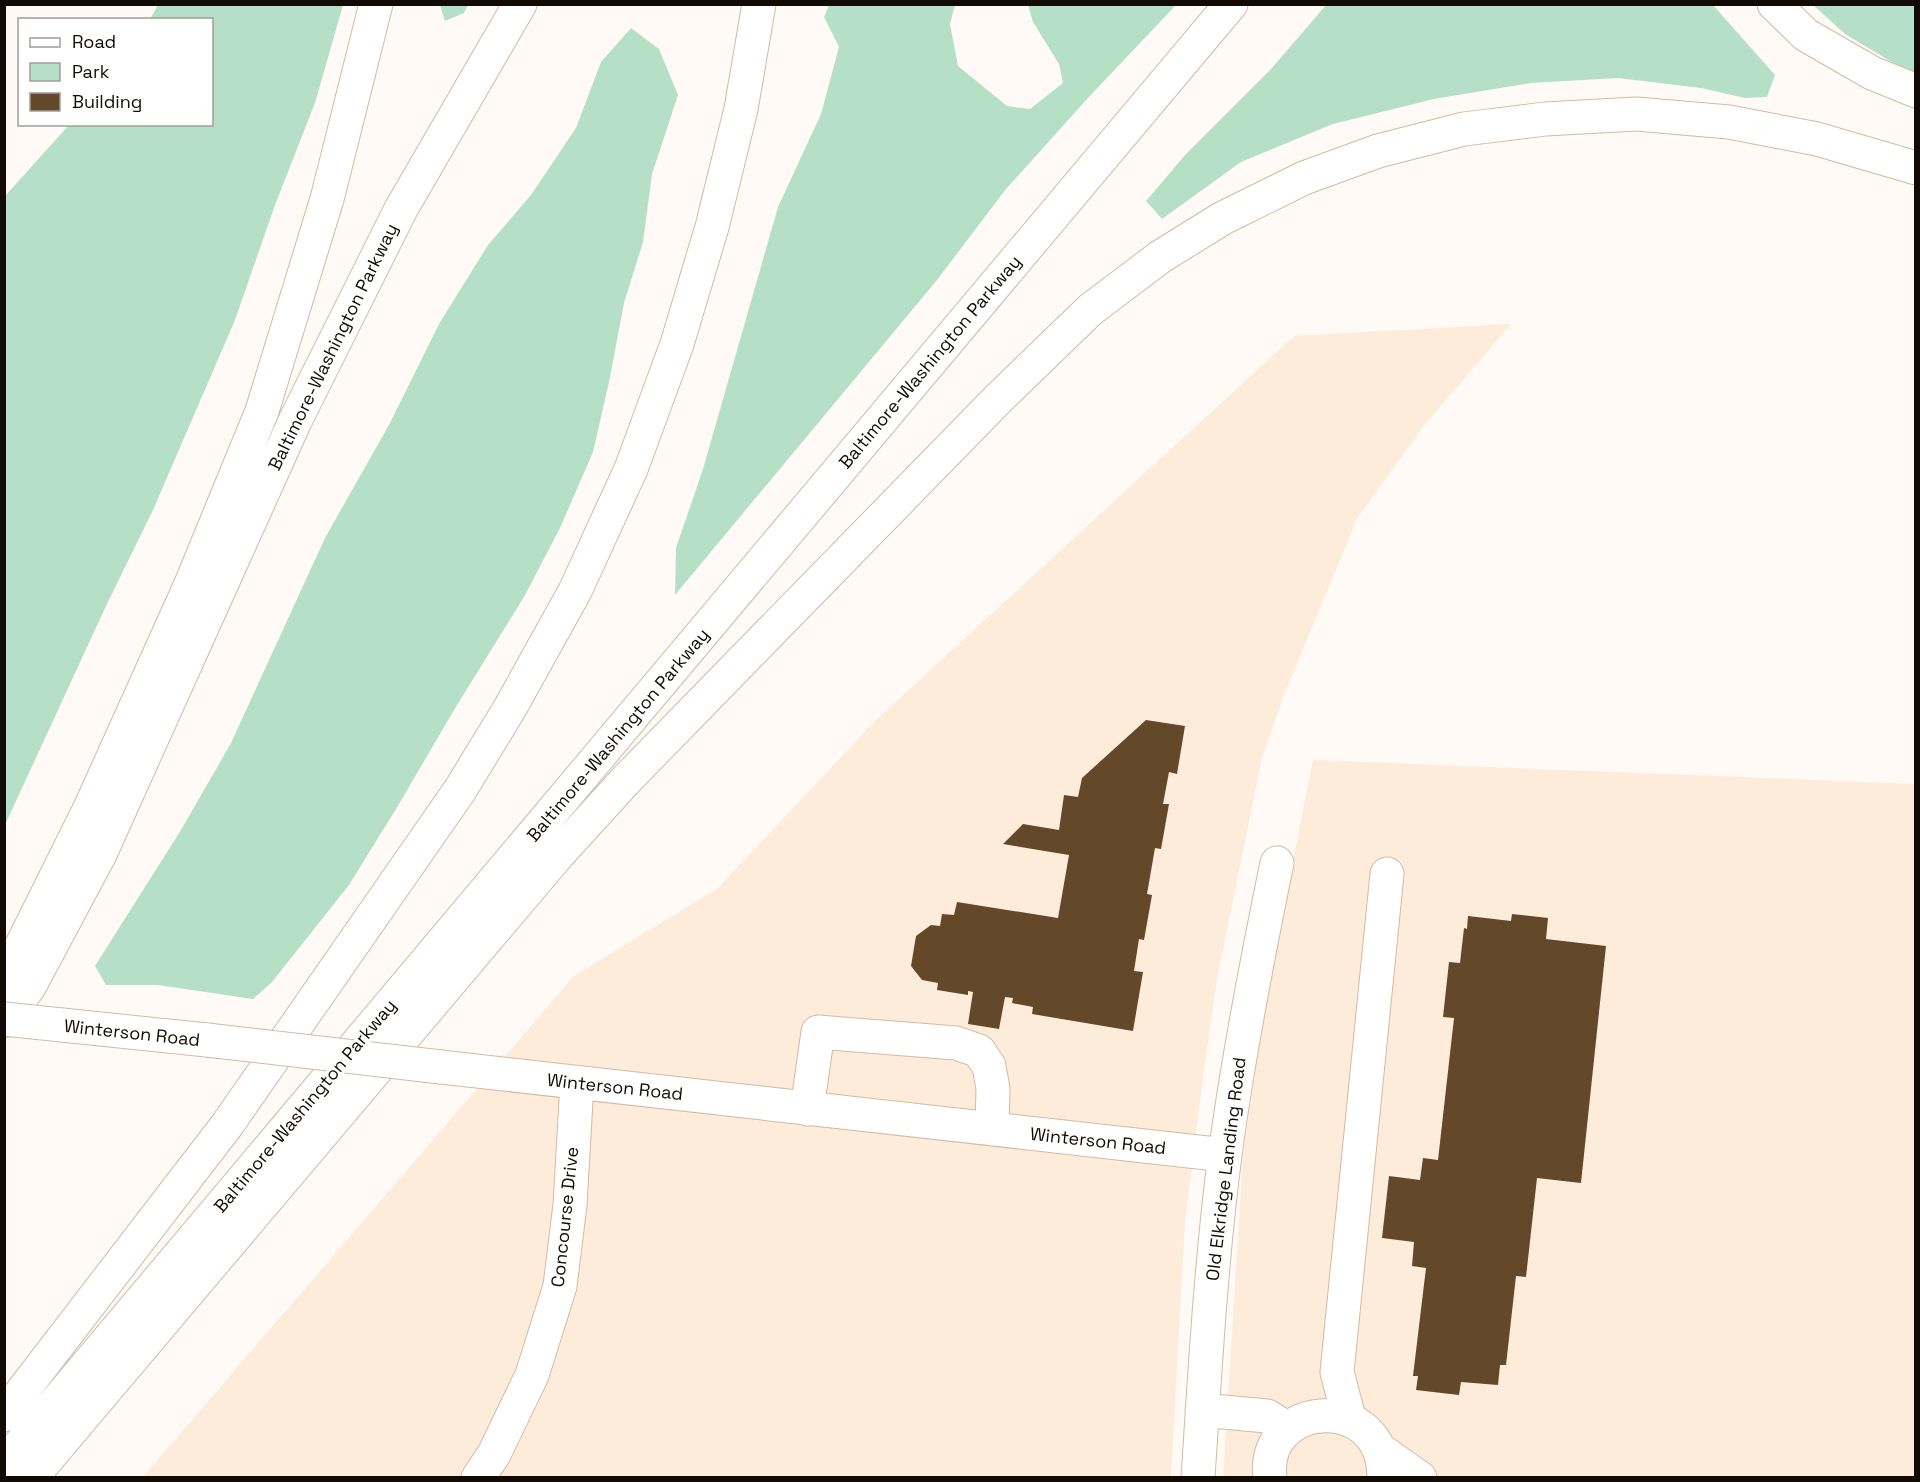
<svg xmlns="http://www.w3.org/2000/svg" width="1920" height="1482" viewBox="0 0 1920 1482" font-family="'Space Grotesk',sans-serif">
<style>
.built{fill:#feecdb}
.green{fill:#b6dfc8}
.building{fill:#64482a}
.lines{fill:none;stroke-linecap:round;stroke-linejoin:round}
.minor-casing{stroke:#d2baa3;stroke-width:35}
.highway-casing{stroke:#d2baa3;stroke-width:35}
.minor{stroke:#fff;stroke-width:33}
.highway{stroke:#fff;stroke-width:33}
.minor-bridge-casing{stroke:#d2baa3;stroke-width:35;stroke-linecap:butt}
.minor-bridge{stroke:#fff;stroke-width:33}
.labels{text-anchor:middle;stroke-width:6;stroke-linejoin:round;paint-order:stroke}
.street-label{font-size:18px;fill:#120a04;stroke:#fff}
</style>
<rect width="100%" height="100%" fill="#fffaf5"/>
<!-- built -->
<path class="built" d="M 1511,324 L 1423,427 L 1357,519 L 1284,695 L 1262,758 L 1217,979 L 1203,1077 L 1185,1221 L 1171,1477 L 142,1478 L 574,976 L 718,888 L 876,720 L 1294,336 Z
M 1313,760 L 1915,784 L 1915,1477 L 1223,1478 L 1243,1156 L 1268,987 Z"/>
<!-- green -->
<path class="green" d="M 1327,4 L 1713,5 L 1775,75 L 1767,97 L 1745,98 L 1701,88 L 1618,78 L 1531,83 L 1434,99 L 1333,124 L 1241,162 L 1162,219 L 1146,201 L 1186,154 L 1271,69 Z
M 158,5 L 343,5 L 315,103 L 275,205 L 235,320 L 153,510 L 106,606 L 5,825 L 5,196 L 69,125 L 212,124 L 212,20 L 150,19 Z
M 440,5 L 440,4 L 468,5 L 464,13 L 445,21 Z
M 829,5 L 955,5 L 950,24 L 958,66 L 1007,106 L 1030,109 L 1063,83 L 1059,64 L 1033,22 L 1028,5 L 1176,5 L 1087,99 L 1006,189 L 937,280 L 675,595 L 676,548 L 703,469 L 778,207 L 821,114 L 839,47 L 824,17 Z
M 1813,5 L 1915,5 L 1915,72 L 1905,70 L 1845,34 Z
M 631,28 L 659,49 L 678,95 L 652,174 L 643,242 L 624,303 L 609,382 L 593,452 L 560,528 L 524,597 L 454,710 L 399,804 L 349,885 L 272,982 L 253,999 L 158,985 L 106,985 L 95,966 L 181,830 L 231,743 L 325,538 L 390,423 L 439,324 L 488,245 L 531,195 L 576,128 L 601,62 Z"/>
<!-- building -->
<path class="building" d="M 1146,720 L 1185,726 L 1177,774 L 1169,772 L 1163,804 L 1169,804 L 1161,849 L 1155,848 L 1147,894 L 1152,895 L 1144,940 L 1139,939 L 1134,971 L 1143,972 L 1133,1031 L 1032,1014 L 1033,1007 L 1012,1003 L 1013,998 L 1005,997 L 999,1029 L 968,1024 L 973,992 L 968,991 L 968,995 L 937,990 L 938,983 L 922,980 L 911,966 L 916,936 L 931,925 L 940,926 L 942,914 L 954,915 L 957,902 L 1058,918 L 1069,855 L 1003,844 L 1023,824 L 1059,830 L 1064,795 L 1078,797 L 1082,778 Z
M 1512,914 L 1548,918 L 1546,939 L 1606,946 L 1581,1183 L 1537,1178 L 1526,1277 L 1516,1276 L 1506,1365 L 1500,1365 L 1498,1385 L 1461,1382 L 1459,1395 L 1416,1390 L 1418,1376 L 1413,1376 L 1426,1268 L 1412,1266 L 1414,1242 L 1382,1238 L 1389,1176 L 1420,1180 L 1423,1158 L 1438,1160 L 1454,1018 L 1443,1017 L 1449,962 L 1460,963 L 1464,928 L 1467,929 L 1468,916 L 1511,921 Z"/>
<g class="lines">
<defs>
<path id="minor" d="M 62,1025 L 207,1040
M 441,1067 L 1225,1155
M 807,1109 L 818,1032 L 956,1043 L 979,1051 L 989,1066 L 993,1089 L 992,1129
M 1202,1410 L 1267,1416 L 1288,1429
M 1349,1418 L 1337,1372 L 1387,874
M 1379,1449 L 1420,1478
M 478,1478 L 494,1454 L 532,1375 L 560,1286 L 570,1205 L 577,1083
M 1198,1478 C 1205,1370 1211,1262 1225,1155 C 1238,1057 1257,960 1277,863
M 1270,1478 C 1260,1401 1384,1389 1384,1478"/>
<path id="highway" d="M 1774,4 L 1806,35 L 1872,73 L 1916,91
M 4,981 L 91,806 L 191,584 L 262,411 L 327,199 L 376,4
M 4,1021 L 29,987 L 100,854 L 295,421 L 401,209 L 520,4
M 4,1415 L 227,1125 L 460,790 L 510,708 L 575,591 L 631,469 L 677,344 L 712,227 L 741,109 L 759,4
M 4,1464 L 1231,4
M 31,1478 L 555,858 L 626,780 L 999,398 L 1090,310 L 1160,257 L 1223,218 L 1304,178 L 1378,151 L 1464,129 L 1545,119 L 1636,114 L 1729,122 L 1817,139 L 1916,168"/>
</defs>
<!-- minor casing -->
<use href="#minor" class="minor-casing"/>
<!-- highway casing -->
<use href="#highway" class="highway-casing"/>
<!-- minor -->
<use href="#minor" class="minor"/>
<!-- highway -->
<use href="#highway" class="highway"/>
<defs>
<path id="minor-bridge" d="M 4,1019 L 62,1025
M 207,1040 L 441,1067"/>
</defs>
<!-- minor-bridge casing -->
<use href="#minor-bridge" class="minor-bridge-casing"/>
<!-- minor-bridge -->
<use href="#minor-bridge" class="minor-bridge"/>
</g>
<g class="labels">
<!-- street labels -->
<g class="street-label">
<text transform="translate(333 347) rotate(-64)" y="6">Baltimore-Washington Parkway</text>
<text transform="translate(930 362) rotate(-50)" y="6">Baltimore-Washington Parkway</text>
<text transform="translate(618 735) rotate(-50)" y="6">Baltimore-Washington Parkway</text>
<text transform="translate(132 1033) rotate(6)" y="6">Winterson Road</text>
<text transform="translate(615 1087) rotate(6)" y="6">Winterson Road</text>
<text transform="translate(305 1106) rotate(-50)" y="6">Baltimore-Washington Parkway</text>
<text transform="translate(1098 1141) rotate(6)" y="6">Winterson Road</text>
<text transform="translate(1226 1169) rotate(-83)" y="6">Old Elkridge Landing Road</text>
<text transform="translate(565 1217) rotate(-84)" y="6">Concourse Drive</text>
</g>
</g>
<!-- border -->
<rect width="1920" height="1482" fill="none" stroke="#120a04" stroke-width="12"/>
<!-- legend -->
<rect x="18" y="18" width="195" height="108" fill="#ffffff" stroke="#a09d9b" stroke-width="1.5"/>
<rect x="30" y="38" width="30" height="9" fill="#ffffff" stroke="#a09d9b" stroke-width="1.5"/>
<text x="72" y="48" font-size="18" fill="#120a04">Road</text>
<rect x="30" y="63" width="30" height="18" fill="#b6dfc8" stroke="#a09d9b" stroke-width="1.5"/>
<text x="72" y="78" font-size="18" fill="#120a04">Park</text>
<rect x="30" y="93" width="30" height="18" fill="#64482a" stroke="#a09d9b" stroke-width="1.5"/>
<text x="72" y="108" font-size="18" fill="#120a04">Building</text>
</svg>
